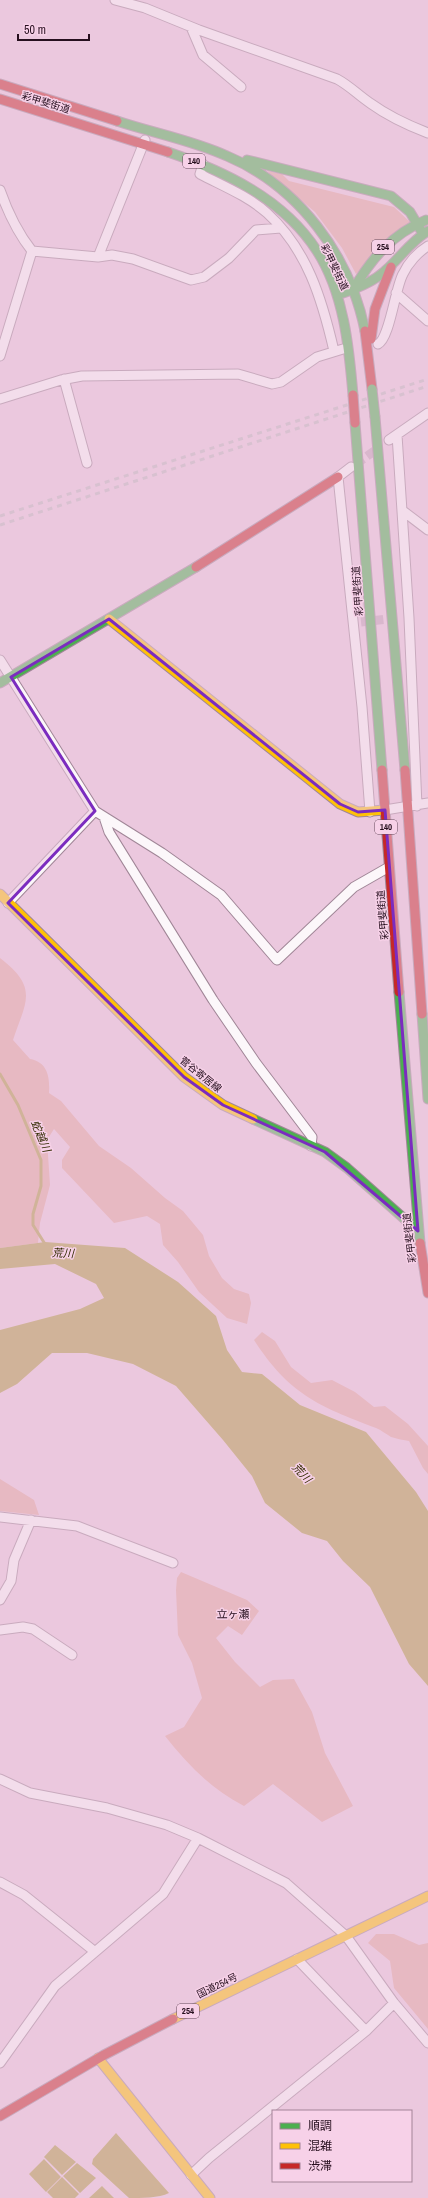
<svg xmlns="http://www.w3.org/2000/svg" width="428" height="2198" viewBox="0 0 428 2198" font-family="'Archivo Narrow','Noto Sans JP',sans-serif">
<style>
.green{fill:#e3a6a0}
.water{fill:#b09a45}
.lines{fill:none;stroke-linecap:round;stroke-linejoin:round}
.stream{stroke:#b09a45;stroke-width:3}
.street-tunnel{stroke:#c4a3b8;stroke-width:9;stroke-dasharray:9 4.5;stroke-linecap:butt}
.street-casing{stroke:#a08697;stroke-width:11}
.fast-casing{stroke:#a08697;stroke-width:11}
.slow-casing{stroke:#a08697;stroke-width:11}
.jam-casing{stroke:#a08697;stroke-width:11}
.street{stroke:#fcf7fa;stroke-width:9}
.fast{stroke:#4caf50;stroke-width:9}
.slow{stroke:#ffc107;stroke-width:9}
.jam{stroke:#c62828;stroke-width:9}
.rail{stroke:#c1b9bf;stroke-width:3;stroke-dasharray:5 5;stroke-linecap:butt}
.fast-bridge-casing{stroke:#a08697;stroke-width:11;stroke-linecap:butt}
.jam-bridge-casing{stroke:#a08697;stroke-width:11;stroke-linecap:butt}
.fast-bridge{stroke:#4caf50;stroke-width:9}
.jam-bridge{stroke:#c62828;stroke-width:9}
.marked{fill:none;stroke:#7b2cbf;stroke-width:3;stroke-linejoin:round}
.labels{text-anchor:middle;stroke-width:3;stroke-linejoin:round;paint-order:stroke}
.shield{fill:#f7d1e8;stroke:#65495b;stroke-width:1}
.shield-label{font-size:9px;font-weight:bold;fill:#260f1e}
.street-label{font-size:10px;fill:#260f1e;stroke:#f7d1e8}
.water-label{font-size:11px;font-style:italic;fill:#322b00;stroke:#f7d1e8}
.neighbourhood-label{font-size:11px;fill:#260f1e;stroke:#f7d1e8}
</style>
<rect width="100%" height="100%" fill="#ebc8de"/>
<!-- green -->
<path class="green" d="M 267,171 L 282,174 L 289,181 L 394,207 L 410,222 L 356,274 L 342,248 L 315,212 Z
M 0,958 C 39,988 26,1001 13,1040 L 30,1059 C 48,1062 50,1078 49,1093 L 61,1101 L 99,1146 L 131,1168 L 165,1198 L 183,1211 L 203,1235 L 209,1256 L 222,1278 L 234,1289 L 249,1294 L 251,1303 L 247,1324 L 227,1318 L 199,1292 L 178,1262 L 163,1245 L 160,1224 L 147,1216 L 114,1223 L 62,1168 L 62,1160 L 70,1147 L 54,1129 L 47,1140 L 50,1185 L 40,1223 L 38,1243 L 0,1248 Z
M 262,1332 L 275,1341 L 291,1367 L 311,1383 L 332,1380 L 355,1392 L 374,1407 L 385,1406 L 408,1424 L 428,1446 L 428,1474 L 423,1468 L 409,1441 C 404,1440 397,1439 391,1437 C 386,1434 381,1430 376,1428 C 318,1406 289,1394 254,1340 Z
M 0,1479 L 34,1500 L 39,1515 L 0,1511 Z
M 181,1572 L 247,1600 L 259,1611 L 242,1635 L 228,1626 L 216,1638 L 235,1662 L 260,1687 L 273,1680 L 294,1679 L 312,1712 L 325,1753 L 353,1806 L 322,1822 L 273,1784 L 244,1806 C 211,1789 188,1765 165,1736 L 184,1727 L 202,1698 L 192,1663 L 178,1635 L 176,1590 L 177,1578 Z
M 376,1934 L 394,1934 L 419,1945 L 428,1943 L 428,2029 L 394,1988 L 390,1961 L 368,1943 Z"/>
<!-- water -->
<path class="water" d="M 45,1242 L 125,1248 L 178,1282 L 216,1316 L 227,1350 L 242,1372 L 262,1374 L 300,1405 L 366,1432 L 416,1492 L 428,1511 L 428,1686 L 409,1664 L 370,1587 L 343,1561 L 327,1541 L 302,1533 L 265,1503 L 252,1476 L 223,1440 L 176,1386 L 133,1364 L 87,1353 L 52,1353 L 17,1384 L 0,1393 L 0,1330 L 80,1309 L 104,1298 L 96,1284 L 55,1264 L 0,1269 L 0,1248 Z
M 116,2133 L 169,2193 C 159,2198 141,2198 129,2198 L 92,2164 L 93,2159 Z
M 55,2145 L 76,2162 L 62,2175 L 44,2157 Z
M 44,2159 L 61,2177 L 46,2192 L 29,2174 Z
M 77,2163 L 96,2178 L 80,2193 L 63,2176 Z
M 62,2177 L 79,2194 L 75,2198 L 53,2198 L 47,2192 Z
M 102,2186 L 114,2198 L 89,2198 Z"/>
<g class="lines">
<!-- stream -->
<path class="stream" d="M 0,1074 L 18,1105 L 41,1160 L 41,1186 L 33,1214 L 33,1225 L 45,1244"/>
<!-- street-tunnel -->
<path class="street-tunnel" d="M 356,464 L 380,447
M 361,622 L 396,618"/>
<defs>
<path id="street" d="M 115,0 L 145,8 L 199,30 L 337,79 C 350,86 358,95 370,103 C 388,116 407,125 428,133
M 191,27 L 203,55 L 241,87
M 203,164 L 200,174 C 223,186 248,196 267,213 C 307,249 322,299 334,351
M 0,190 C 8,213 17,232 32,251 L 0,356
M 32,251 L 98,257 L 112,255 L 133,259 L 191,280 L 204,277 L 229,258 L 256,230 L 281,228
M 98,257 L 145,140
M 396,293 L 428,321
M 378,344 C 390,338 395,288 403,274 C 408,263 418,252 428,246
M 64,379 L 87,463
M 0,399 L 61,380 L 82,376 L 238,374 L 272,384 L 281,382 L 317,357 L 343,349
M 397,435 L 409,618 L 417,806
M 389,440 L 428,413
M 351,467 L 338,477 L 362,707 L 370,812
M 403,511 L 428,530
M 0,660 L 95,811 L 162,853 L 221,895 L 277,960 L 354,887 L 389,867
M 385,810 L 428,803
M 104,817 L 109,832 L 213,1000 L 256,1063 L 312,1137 L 311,1146
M 8,903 L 95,811
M 0,1517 L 77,1526 L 173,1563
M 0,1600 L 11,1581 L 14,1560 L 31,1520
M 0,1630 L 23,1627 L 33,1629 L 72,1655
M 0,1779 L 30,1793 L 107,1808 L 167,1825 L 198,1838 L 286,1883 L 346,1936 L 394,2003 L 428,2043
M 0,1882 L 24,1895 L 94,1951
M 297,1959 L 366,2031
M 0,2063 L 55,1986 L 163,1894 L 198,1838
M 191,2175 L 209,2158 L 366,2031 L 394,2003"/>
<path id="fast" d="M 117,121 C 153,133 192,140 227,156 C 298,186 350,255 365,331
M 168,152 C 224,171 284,199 317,251 C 344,293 349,347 353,395
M 247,160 L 391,196 L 410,212 L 423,234
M 353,290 C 371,259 392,234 426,220
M 343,293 C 358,288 373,282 385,271 C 400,258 410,242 428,231
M 375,417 L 405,770
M 355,423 L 382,770
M 0,683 L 196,567
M 399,992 L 420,1243
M 422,1014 L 428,1099
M 253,1119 L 325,1152 L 347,1168 L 418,1231"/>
<path id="slow" d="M 109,619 L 340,804 L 358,812 L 385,810
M 0,894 L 184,1077 L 223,1105 L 253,1119
M 173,2019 L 428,1896
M 98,2058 L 210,2198"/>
<path id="jam" d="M 0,84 L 117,121
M 0,99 L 168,152
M 365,331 L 372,389
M 371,339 L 375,309 L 391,267
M 196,567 L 338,477
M 382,770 L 399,992
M 405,770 L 422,1014
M 420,1243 L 428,1293
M 0,2116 L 104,2055 L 173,2019"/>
</defs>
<!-- street casing -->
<use href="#street" class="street-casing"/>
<!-- fast casing -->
<use href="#fast" class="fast-casing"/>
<!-- slow casing -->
<use href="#slow" class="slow-casing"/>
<!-- jam casing -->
<use href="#jam" class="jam-casing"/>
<!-- street -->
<use href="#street" class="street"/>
<!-- fast -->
<use href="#fast" class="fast"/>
<!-- slow -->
<use href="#slow" class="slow"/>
<!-- jam -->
<use href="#jam" class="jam"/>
<!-- rail -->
<path class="rail" d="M 0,516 L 428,379
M 0,525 L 428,386"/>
<defs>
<path id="fast-bridge" d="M 372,389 L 375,417"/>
<path id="jam-bridge" d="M 353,395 L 355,423"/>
</defs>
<!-- fast-bridge casing -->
<use href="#fast-bridge" class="fast-bridge-casing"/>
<!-- jam-bridge casing -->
<use href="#jam-bridge" class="jam-bridge-casing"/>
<!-- fast-bridge -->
<use href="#fast-bridge" class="fast-bridge"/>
<!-- jam-bridge -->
<use href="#jam-bridge" class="jam-bridge"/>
</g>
<!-- marked area -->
<path d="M0 0H428V2198H0ZM 109,619 L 340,804 L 358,812 L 385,810 L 418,1231 L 325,1152 L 223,1105 L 184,1077 L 8,903 L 95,811 L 11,677 Z" fill="#ebc8de" fill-opacity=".55" fill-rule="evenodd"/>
<path class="marked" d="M 109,619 L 340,804 L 358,812 L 385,810 L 418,1231 L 325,1152 L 223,1105 L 184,1077 L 8,903 L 95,811 L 11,677 Z"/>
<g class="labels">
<!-- shield labels -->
<g class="shield">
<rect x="183" y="154" width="22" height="14" rx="3"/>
<rect x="372" y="240" width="22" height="14" rx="3"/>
<rect x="375" y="820" width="22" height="14" rx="3"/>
<rect x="177" y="2004" width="22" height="14" rx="3"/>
</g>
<g class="shield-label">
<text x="194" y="164">140</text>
<text x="383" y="250">254</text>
<text x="386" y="830">140</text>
<text x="188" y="2014">254</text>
</g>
<!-- street labels -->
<g class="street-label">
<text transform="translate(46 102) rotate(17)" y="4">彩甲斐街道</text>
<text transform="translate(335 267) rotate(64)" y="4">彩甲斐街道</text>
<text transform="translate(357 591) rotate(-94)" y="4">彩甲斐街道</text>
<text transform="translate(382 915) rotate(-95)" y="4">彩甲斐街道</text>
<text transform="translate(201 1074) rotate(39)" y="4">菅谷寄居線</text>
<text transform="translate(409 1238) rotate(-97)" y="4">彩甲斐街道</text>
<text transform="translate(217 1985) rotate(-26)" y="4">国道254号</text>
</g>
<!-- water labels -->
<g class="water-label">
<text transform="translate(41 1136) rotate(67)" y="4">蛇越川</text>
<text transform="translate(63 1253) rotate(2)" y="4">荒川</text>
<text transform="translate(302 1473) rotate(46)" y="4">荒川</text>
</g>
<!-- neighbourhood labels -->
<g class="neighbourhood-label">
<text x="233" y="1618">立ヶ瀬</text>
</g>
</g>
<!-- legend -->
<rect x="272" y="2110" width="140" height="72" fill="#f7d1e8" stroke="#a38397"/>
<rect x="280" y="2123" width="20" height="6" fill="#4caf50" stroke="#a38397"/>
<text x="308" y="2130" font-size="12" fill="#260f1e">順調</text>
<rect x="280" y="2143" width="20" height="6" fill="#ffc107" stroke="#a38397"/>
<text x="308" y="2150" font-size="12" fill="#260f1e">混雑</text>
<rect x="280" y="2163" width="20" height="6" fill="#c62828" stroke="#a38397"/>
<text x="308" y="2170" font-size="12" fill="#260f1e">渋滞</text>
<!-- scale -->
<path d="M18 34v6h71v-6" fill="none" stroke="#260f1e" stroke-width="2"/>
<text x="24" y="34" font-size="12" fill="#260f1e" stroke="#f7d1e8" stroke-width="3" paint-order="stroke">50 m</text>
</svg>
